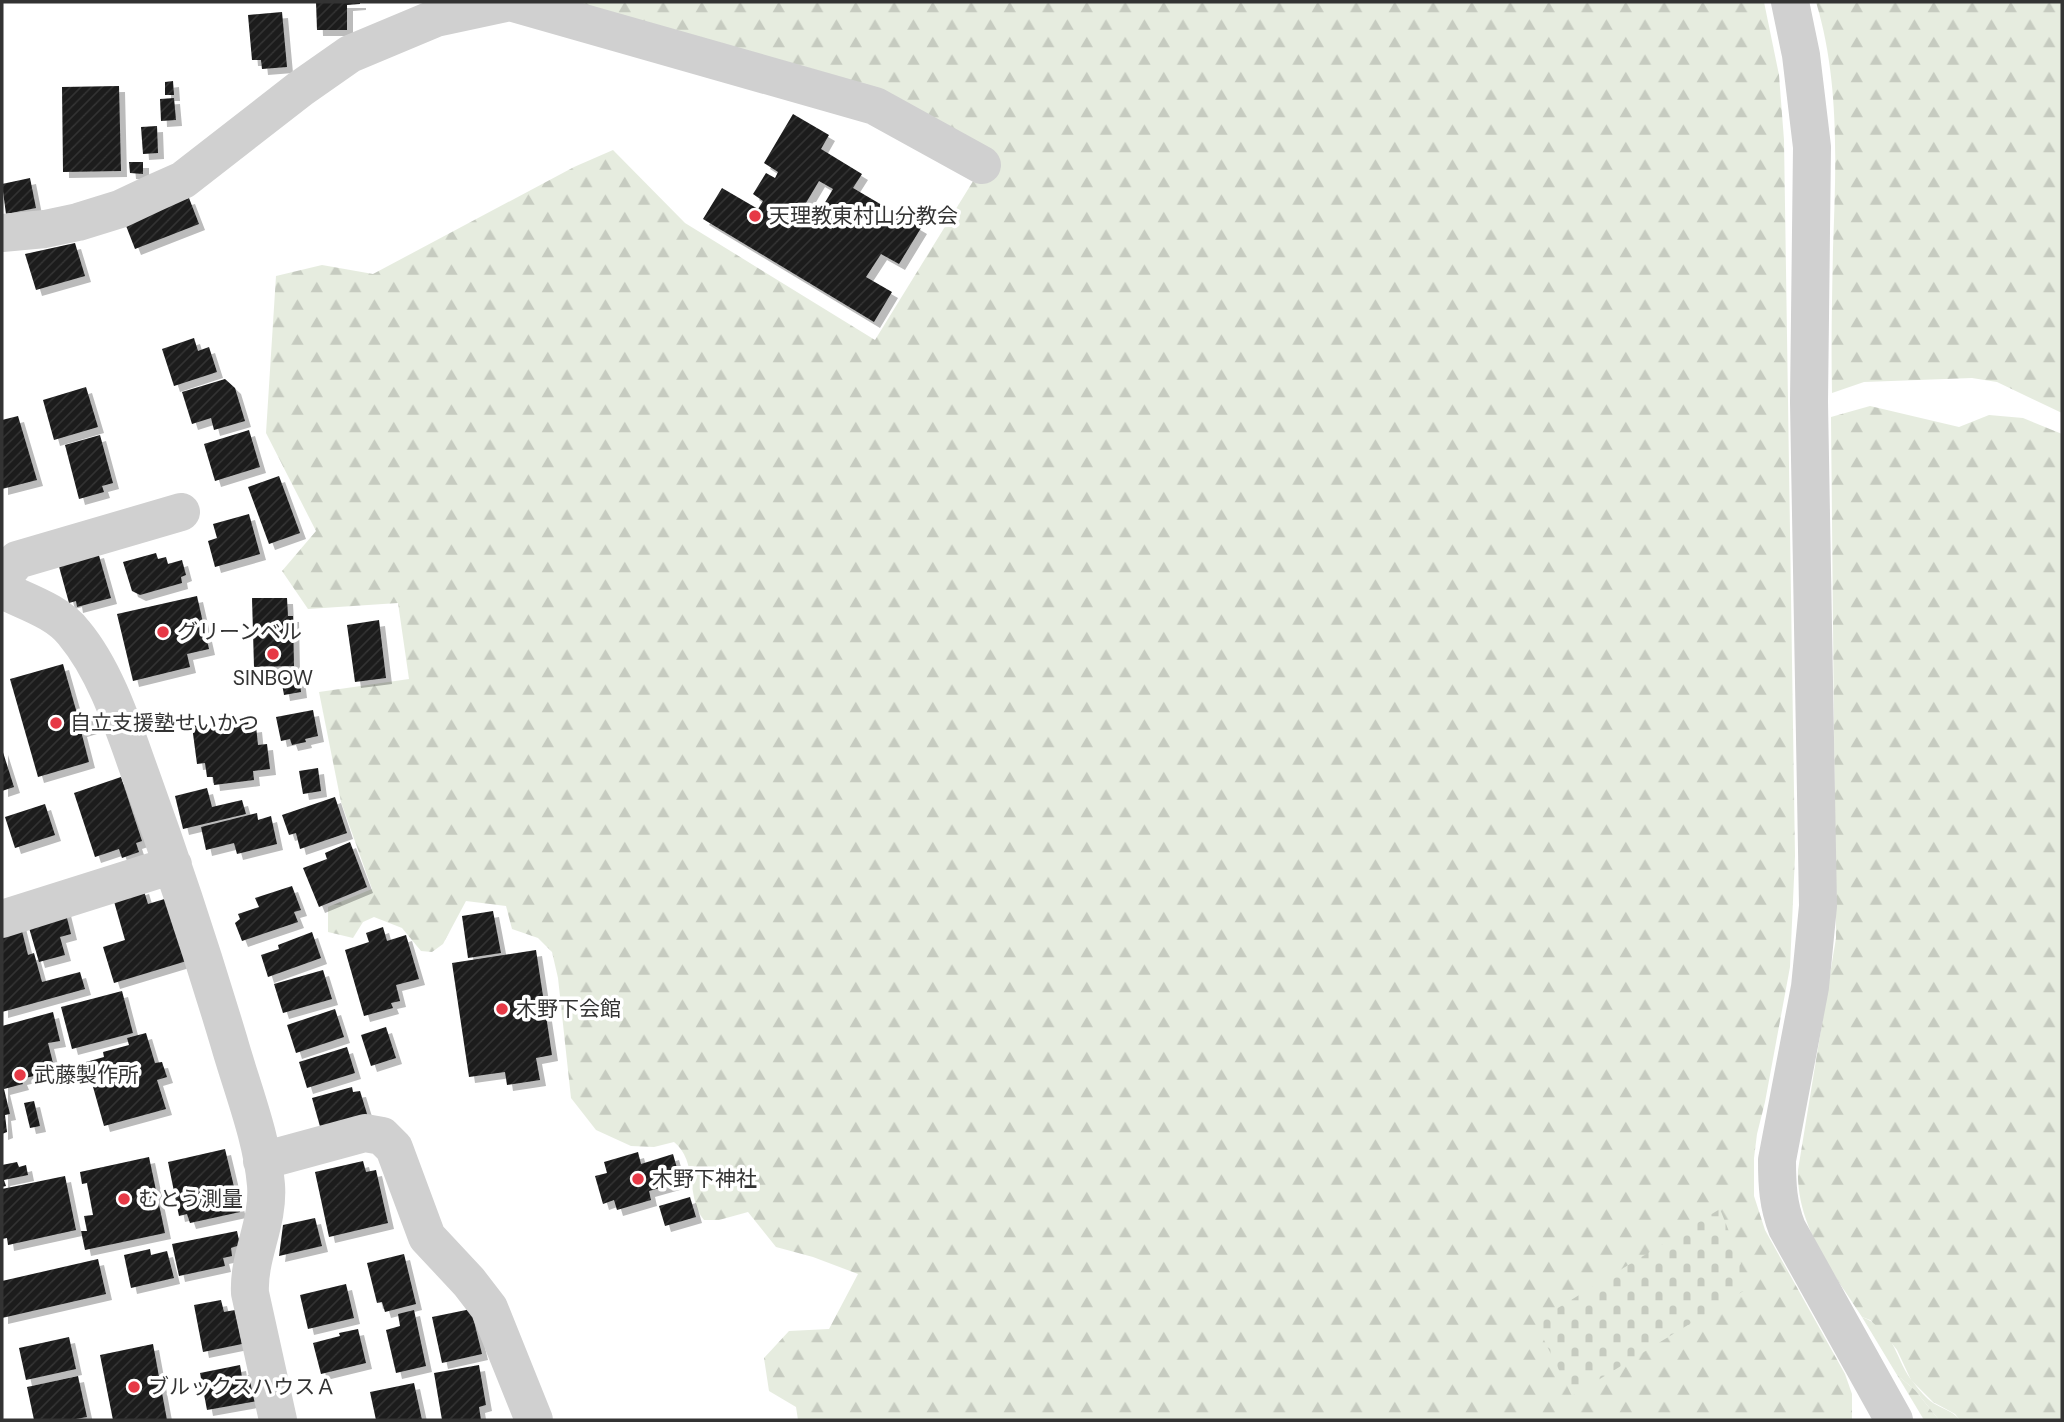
<svg xmlns="http://www.w3.org/2000/svg" width="2064" height="1422" viewBox="0 0 2064 1422" font-family="'DM Sans','Noto Sans JP',sans-serif">
<style>
.grass{fill:#e6ecdf}
.forest{fill:url(#forest-firs)}
.cemetery{fill:url(#cemetery-stones)}
.building{fill:url(#building-hatch);fill-rule:evenodd;filter:url(#shadow)}
.lines{fill:none;stroke-linecap:round;stroke-linejoin:round}
.minor{stroke:#d0d0d0;stroke-width:38}
.poi-dot{fill:#e63946;stroke:#fff;stroke-width:2.5}
.labels{text-anchor:middle;stroke-width:7;stroke-linejoin:round;paint-order:stroke}
.poi-label{font-size:21px;fill:#333;stroke:#fff;text-anchor:start}
</style>
<defs>
<pattern id="forest-firs" width="22" height="20" patternUnits="userSpaceOnUse" patternTransform="scale(1.75)"><rect width="22" height="20" fill="#e6ecdf"/><path d="M5 1l3.5 6h-7zM16 11l3.5 6h-7z" fill="#c6cbc0"/></pattern>
<pattern id="cemetery-stones" width="16" height="16" patternUnits="userSpaceOnUse" patternTransform="scale(1.75)"><rect width="16" height="16" fill="#e6ecdf"/><path d="M2 7V4a2 2 0 0 1 4 0v3zM10 15v-3a2 2 0 0 1 4 0v3z" fill="#c6cbc0"/></pattern>
<pattern id="building-hatch" width="6" height="6" patternUnits="userSpaceOnUse" patternTransform="scale(1.75)"><rect width="6" height="6" fill="#1a1a1a"/><path d="M-1 1l2-2M0 6l6-6M5 7l2-2" fill="none" stroke="#333"/></pattern>
<filter id="shadow"><feDropShadow dx="6" dy="6" stdDeviation="0" flood-color="#0004"/></filter>
</defs>
<rect width="100%" height="100%" fill="#fff"/>
<!-- grass -->
<path class="grass" d="M 1862,1317 C 1897,1330 1895,1362 1914,1383 C 1919,1390 1926,1398 1933,1403 C 1943,1409 1953,1411 1960,1420 L 1939,1420 L 1915,1390 L 1897,1375 Z"/>
<!-- forest -->
<path class="forest" d="M 551,2 L 1764,2 L 1779,75 L 1784,140 L 1795,856 L 1790,967 L 1765,1102 L 1757,1134 L 1754,1158 L 1754,1196 L 1765,1230 L 1845,1374 L 1852,1394 L 1852,1420 L 798,1420 L 796,1407 L 769,1391 L 764,1358 L 789,1331 L 829,1329 L 858,1274 L 813,1257 L 776,1247 L 748,1212 L 719,1220 L 704,1220 C 686,1199 698,1161 674,1142 L 654,1147 L 631,1146 L 596,1130 L 571,1098 L 558,978 L 552,952 L 538,938 L 512,929 L 506,906 L 466,901 L 443,944 L 432,952 L 421,951 L 402,928 L 374,917 L 363,922 L 353,938 L 328,932 L 328,907 L 372,889 L 341,802 L 319,692 L 409,679 L 398,603 L 308,609 L 282,571 L 316,531 L 266,433 L 276,276 L 322,265 L 373,274 L 574,167 L 613,150 L 685,223 L 875,340 L 975,178 L 891,98 Z
M 1816,2 L 2062,2 L 2062,413 L 1997,382 L 1972,378 L 1864,382 L 1832,393 C 1831,345 1832,296 1833,248 C 1836,166 1840,81 1816,2 Z
M 1870,406 L 1959,427 L 1989,415 L 2023,418 L 2062,434 L 2062,1420 L 1960,1420 L 1955,1414 L 1933,1402 L 1911,1380 L 1897,1350 L 1883,1332 L 1870,1320 L 1862,1317 C 1833,1272 1796,1226 1798,1170 L 1836,938 L 1831,417 Z
M 1897,1375 L 1915,1390 L 1939,1420 L 1924,1420 Z"/>
<!-- cemetery -->
<path class="cemetery" d="M 1720,1209 L 1740,1259 L 1745,1290 L 1572,1396 L 1535,1322 Z"/>
<!-- building -->
<path class="building" d="M 316,2 L 360,2 L 360,4 L 347,5 L 347,30 L 317,30 Z
M 282,12 L 287,67 L 262,69 L 261,60 L 252,60 L 248,15 Z
M 173,81 L 174,95 L 165,95 L 165,82 Z
M 119,86 L 121,171 L 63,172 L 62,87 Z
M 174,98 L 176,120 L 161,121 L 160,99 Z
M 793,114 L 829,135 L 821,149 L 862,174 L 853,188 L 921,228 L 899,264 L 881,254 L 866,277 L 892,292 L 874,322 L 703,219 L 722,188 L 758,209 L 763,201 L 753,194 L 766,173 L 775,178 L 778,172 L 764,163 ZM 819,181 L 833,189 L 814,221 L 800,213 Z
M 157,126 L 158,153 L 143,154 L 141,127 Z
M 129,162 L 143,162 L 143,174 L 130,173 Z
M 30,178 L 36,208 L 6,214 L 2,184 Z
M 189,198 L 199,224 L 135,249 L 123,218 Z
M 75,243 L 85,276 L 36,290 L 25,254 Z
M 194,338 L 198,351 L 209,347 L 217,372 L 174,386 L 162,349 Z
M 225,379 L 235,388 L 245,421 L 214,430 L 211,418 L 192,424 L 182,392 Z
M 86,387 L 98,427 L 54,440 L 43,400 Z
M 18,416 L 37,480 L 2,489 L 2,420 Z
M 249,430 L 260,467 L 215,481 L 204,444 Z
M 100,435 L 113,483 L 102,486 L 104,492 L 79,499 L 65,445 Z
M 279,476 L 300,533 L 269,544 L 248,487 Z
M 249,514 L 260,554 L 215,567 L 208,541 L 217,538 L 213,524 Z
M 98,552 L 111,598 L 77,607 L 76,601 L 69,603 L 58,563 Z
M 156,553 L 158,559 L 166,557 L 168,564 L 182,560 L 186,575 L 181,577 L 182,583 L 140,595 L 132,591 L 123,562 Z
M 197,596 L 209,649 L 187,654 L 190,667 L 133,681 L 117,614 Z
M 252,598 L 287,598 L 288,616 L 293,616 L 294,666 L 254,667 Z
M 379,620 L 386,678 L 355,682 L 347,625 Z
M 63,664 L 78,717 L 87,714 L 91,728 L 81,731 L 89,762 L 38,777 L 10,679 Z
M 299,675 L 301,692 L 284,695 L 281,678 Z
M 313,710 L 318,736 L 305,739 L 306,742 L 292,745 L 290,739 L 281,741 L 276,717 Z
M 248,720 L 249,727 L 256,726 L 258,745 L 267,744 L 270,769 L 253,771 L 254,780 L 214,785 L 213,777 L 207,777 L 205,763 L 197,764 L 192,726 Z
M 2,749 L 14,787 L 2,791 Z
M 318,768 L 321,791 L 303,794 L 299,771 Z
M 121,777 L 142,841 L 136,843 L 139,852 L 122,858 L 119,849 L 95,857 L 74,793 Z
M 207,788 L 212,807 L 242,800 L 246,814 L 183,829 L 175,796 Z
M 335,797 L 347,833 L 300,849 L 296,833 L 289,835 L 282,815 Z
M 45,804 L 55,835 L 15,848 L 5,817 Z
M 257,813 L 258,820 L 271,816 L 277,844 L 237,854 L 234,843 L 206,850 L 201,827 Z
M 350,842 L 367,887 L 319,907 L 303,868 L 327,859 L 325,853 Z
M 292,886 L 301,910 L 294,912 L 298,922 L 242,941 L 235,923 L 240,919 L 238,914 L 259,907 L 255,898 Z
M 143,888 L 148,904 L 171,897 L 190,960 L 114,983 L 103,947 L 125,940 L 113,898 Z
M 65,910 L 71,934 L 60,937 L 65,955 L 39,962 L 27,921 Z
M 493,911 L 501,953 L 468,958 L 462,916 Z
M 20,923 L 28,955 L 34,953 L 42,982 L 80,972 L 85,989 L 2,1012 L 2,928 Z
M 383,927 L 387,941 L 406,935 L 419,979 L 396,985 L 400,1001 L 391,1003 L 393,1008 L 364,1016 L 345,950 L 369,942 L 366,933 Z
M 312,932 L 321,958 L 268,977 L 261,955 L 279,949 L 278,945 Z
M 536,950 L 552,1055 L 536,1058 L 540,1080 L 507,1085 L 505,1072 L 469,1077 L 452,963 Z
M 323,970 L 332,999 L 283,1013 L 274,984 Z
M 122,991 L 133,1033 L 72,1049 L 61,1007 Z
M 335,1009 L 344,1037 L 296,1053 L 287,1025 Z
M 53,1012 L 60,1041 L 48,1043 L 55,1071 L 21,1079 L 23,1084 L 4,1089 L 10,1114 L 5,1115 L 7,1132 L 2,1134 L 2,1026 Z
M 386,1027 L 396,1058 L 371,1066 L 361,1035 Z
M 146,1033 L 155,1063 L 162,1062 L 167,1077 L 157,1080 L 166,1109 L 104,1126 L 86,1062 L 104,1057 L 103,1052 L 129,1045 L 127,1038 Z
M 347,1047 L 355,1073 L 307,1088 L 299,1062 Z
M 352,1087 L 353,1092 L 360,1091 L 368,1117 L 321,1130 L 312,1098 Z
M 34,1101 L 40,1126 L 30,1128 L 24,1103 Z
M 225,1149 L 240,1212 L 190,1223 L 187,1214 L 179,1216 L 168,1162 Z
M 638,1152 L 641,1164 L 673,1154 L 681,1182 L 649,1191 L 651,1200 L 617,1210 L 614,1200 L 603,1204 L 595,1176 L 607,1173 L 604,1162 Z
M 149,1157 L 165,1233 L 85,1250 L 81,1231 L 87,1231 L 84,1216 L 93,1215 L 87,1183 L 82,1184 L 80,1172 Z
M 363,1161 L 366,1172 L 376,1170 L 388,1223 L 329,1237 L 315,1172 Z
M 17,1162 L 19,1167 L 26,1165 L 28,1175 L 4,1180 L 6,1186 L 2,1187 L 2,1165 Z
M 65,1176 L 76,1230 L 8,1245 L 7,1238 L 2,1239 L 2,1189 Z
M 690,1197 L 696,1217 L 665,1226 L 659,1206 Z
M 315,1218 L 322,1246 L 279,1256 L 283,1225 Z
M 237,1231 L 240,1245 L 231,1248 L 232,1256 L 223,1258 L 225,1266 L 179,1276 L 172,1244 Z
M 150,1249 L 151,1255 L 167,1251 L 174,1278 L 131,1288 L 124,1255 Z
M 404,1254 L 416,1304 L 385,1312 L 382,1302 L 377,1303 L 367,1263 Z
M 98,1259 L 106,1294 L 2,1318 L 2,1281 Z
M 346,1284 L 354,1318 L 308,1329 L 300,1295 Z
M 221,1300 L 224,1312 L 235,1310 L 242,1344 L 203,1352 L 194,1305 Z
M 471,1309 L 482,1354 L 442,1363 L 432,1317 Z
M 414,1310 L 426,1366 L 396,1373 L 386,1330 L 400,1326 L 398,1314 Z
M 358,1329 L 366,1363 L 321,1374 L 313,1343 L 340,1336 L 339,1333 Z
M 69,1337 L 76,1369 L 26,1380 L 19,1348 Z
M 153,1344 L 167,1420 L 113,1420 L 100,1355 Z
M 240,1365 L 242,1377 L 252,1375 L 257,1401 L 207,1410 L 200,1373 Z
M 479,1365 L 486,1405 L 479,1407 L 481,1420 L 442,1420 L 434,1373 Z
M 78,1376 L 87,1417 L 70,1420 L 34,1420 L 27,1387 Z
M 414,1383 L 422,1420 L 376,1420 L 370,1392 Z"/>
<g class="lines">
<!-- minor -->
<path class="minor" d="M 1790,2 L 1801,55 L 1812,147 L 1809,402 L 1818,906 L 1810,987 L 1777,1160 C 1777,1185 1778,1205 1787,1228 L 1894,1420
M 2,233 L 45,229 L 78,222 L 120,209 L 154,193 L 183,180 L 300,89 L 350,54 L 436,18 L 510,2 L 875,106 L 982,165
M 2,579 L 17,560 L 181,512
M 2,590 C 26,602 57,611 74,633 C 106,671 124,729 141,776 C 173,864 202,952 229,1042 C 242,1088 262,1137 266,1185 C 269,1223 248,1256 250,1293 L 278,1420
M 2,919 L 173,865
M 262,1161 L 365,1133 L 382,1136 L 394,1148 L 427,1237 L 469,1282 L 489,1308 L 534,1420"/>
</g>
<!-- markers -->
<g class="poi-dot">
<circle cx="755" cy="216" r="7"/>
<circle cx="163" cy="632" r="7"/>
<circle cx="273" cy="654" r="7"/>
<circle cx="56" cy="723" r="7"/>
<circle cx="502" cy="1009" r="7"/>
<circle cx="20" cy="1075" r="7"/>
<circle cx="638" cy="1179" r="7"/>
<circle cx="124" cy="1199" r="7"/>
<circle cx="134" cy="1387" r="7"/>
</g>
<g class="labels">
<!-- poi labels -->
<g class="poi-label">
<text x="769" y="223">天理教東村山分教会</text>
<text x="177" y="639">グリーンベル</text>
<text x="273" y="685" text-anchor="middle">SINBOW</text>
<text x="70" y="730">自立支援塾せいかつ</text>
<text x="516" y="1016">木野下会館</text>
<text x="34" y="1082">武藤製作所</text>
<text x="652" y="1186">木野下神社</text>
<text x="138" y="1206">むとう測量</text>
<text x="148" y="1394">ブルックスハウスＡ</text>
</g>
</g>
<!-- border -->
<rect width="2064" height="1422" fill="none" stroke="#333333" stroke-width="7"/>
</svg>
